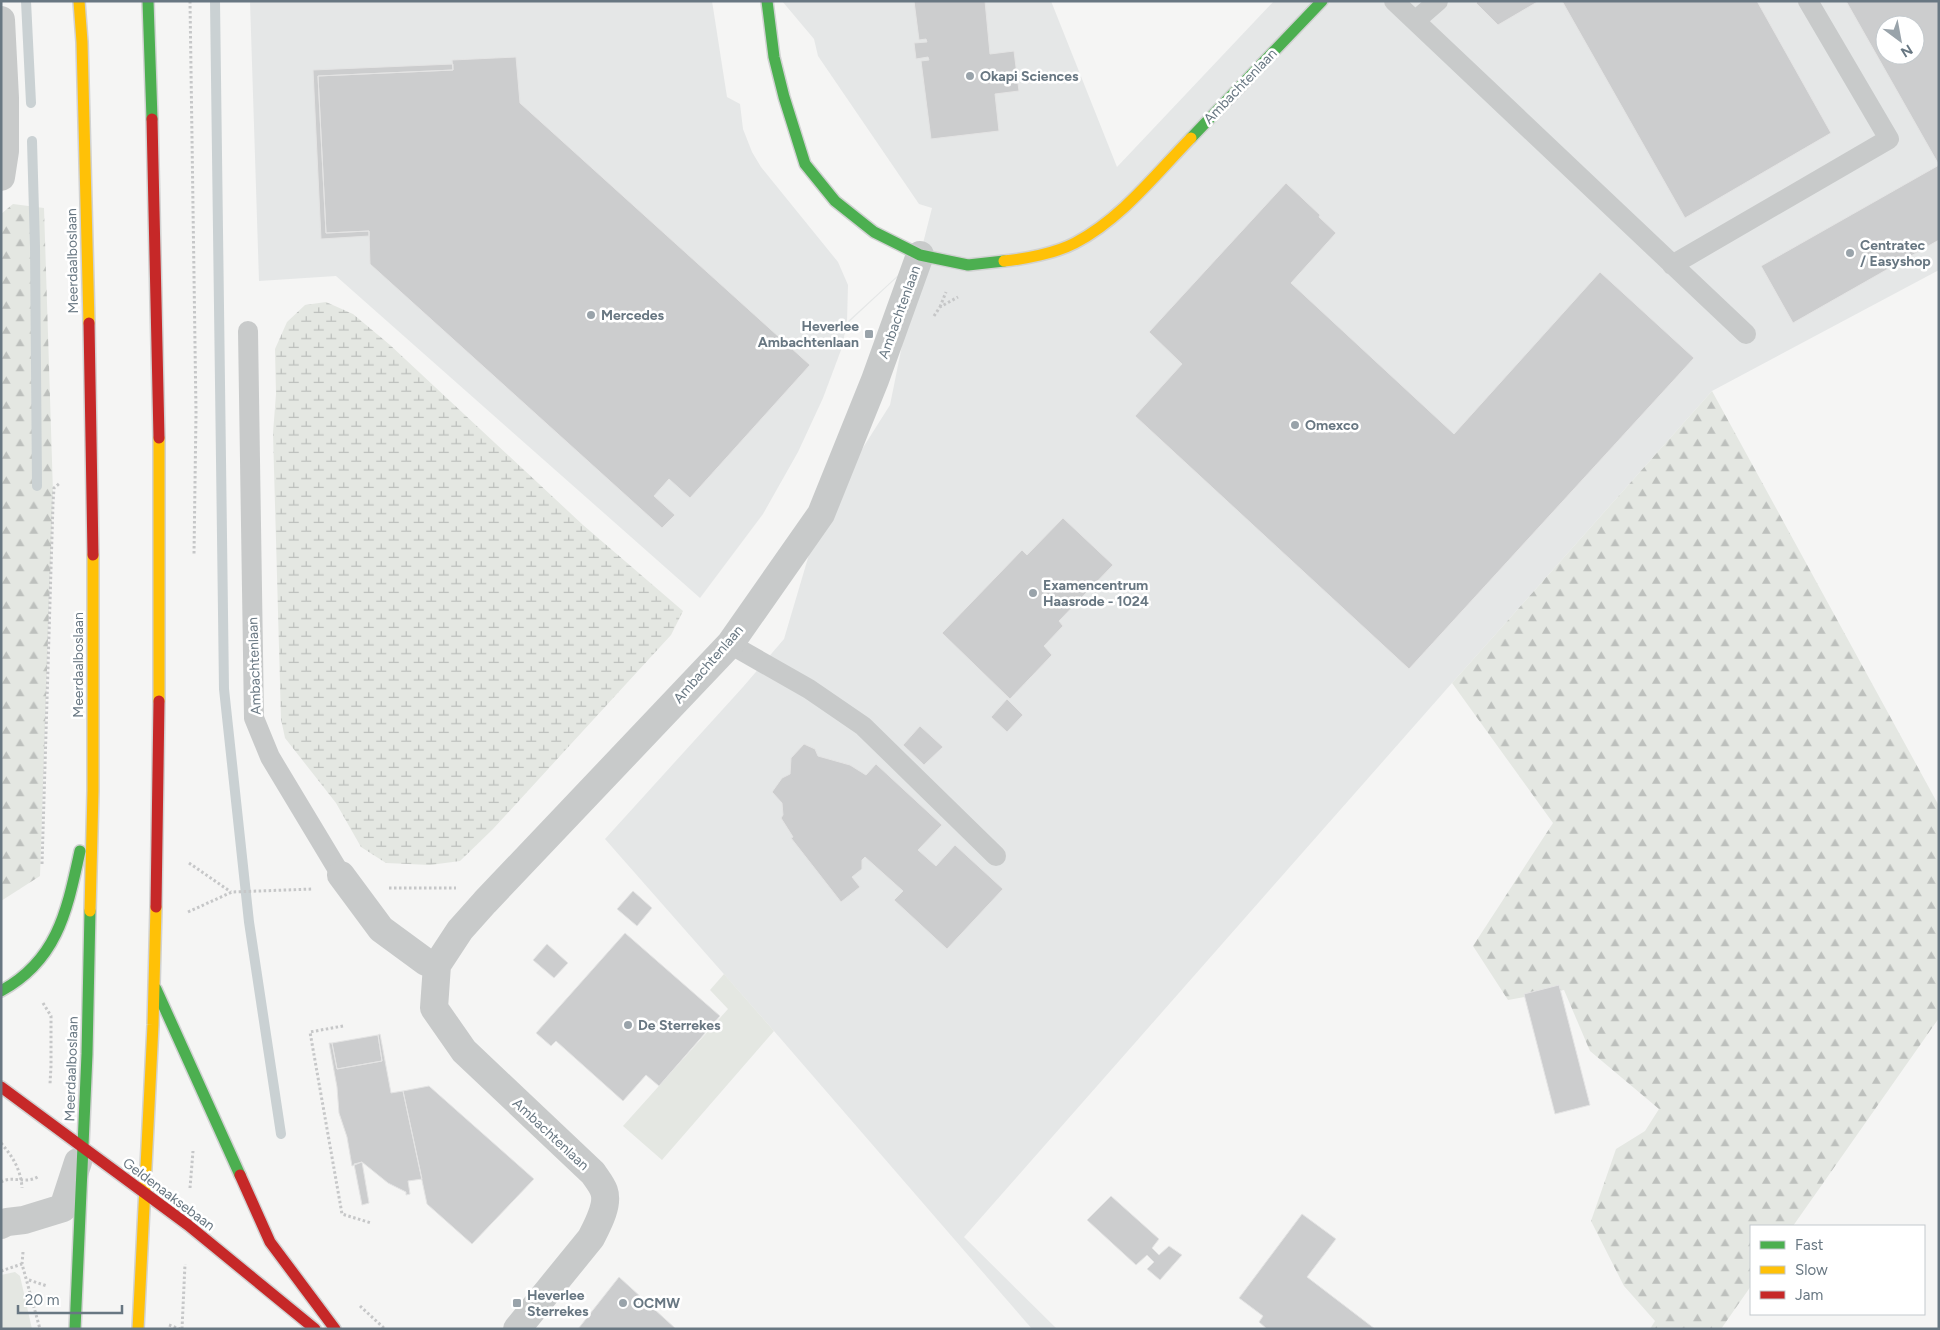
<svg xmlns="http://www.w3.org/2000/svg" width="1940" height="1330" viewBox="0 0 1940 1330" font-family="Figtree,sans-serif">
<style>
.built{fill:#e5e7e7;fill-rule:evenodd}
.green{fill:#e4e7e2}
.forest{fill:url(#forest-firs)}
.wetland{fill:url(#wetland-marsh)}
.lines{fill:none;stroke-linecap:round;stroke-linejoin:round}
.stream{stroke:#cad1d3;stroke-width:10}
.building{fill:#cccdce;stroke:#e4e4e4;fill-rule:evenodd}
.fast-casing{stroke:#d1d2d2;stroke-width:14}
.slow-casing{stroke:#d1d2d2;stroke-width:14}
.jam-casing{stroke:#d1d2d2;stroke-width:14}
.path{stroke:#c6c7c8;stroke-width:3;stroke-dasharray:2.5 2.5;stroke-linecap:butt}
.lane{stroke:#c8caca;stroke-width:20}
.street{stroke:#c8caca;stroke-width:28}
.fast{stroke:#4caf50;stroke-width:11}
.slow{stroke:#ffc107;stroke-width:11}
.jam{stroke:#c62828;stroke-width:11}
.poi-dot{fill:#99a3aa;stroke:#fff;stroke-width:2}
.labels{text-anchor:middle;stroke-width:5;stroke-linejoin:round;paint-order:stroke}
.poi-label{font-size:14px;font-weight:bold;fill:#687782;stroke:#fff;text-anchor:start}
.street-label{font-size:14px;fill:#687782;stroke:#fff}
</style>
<defs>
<pattern id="forest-firs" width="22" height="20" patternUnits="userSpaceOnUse" patternTransform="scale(1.25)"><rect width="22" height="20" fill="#e4e7e2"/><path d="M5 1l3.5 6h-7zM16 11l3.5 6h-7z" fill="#bdc0bd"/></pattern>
<pattern id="wetland-marsh" width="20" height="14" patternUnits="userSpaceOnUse" patternTransform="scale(1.25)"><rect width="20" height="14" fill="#e4e7e2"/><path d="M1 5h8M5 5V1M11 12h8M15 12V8" fill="none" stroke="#bdc0bd"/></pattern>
</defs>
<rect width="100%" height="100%" fill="#f5f5f4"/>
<!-- built -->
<path class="built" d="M 250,1 L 712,1 L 727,97 L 740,104 L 743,129 L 752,152 L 761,167 L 838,262 L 848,285 L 847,322 L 920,255 L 932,208 L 919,204 L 818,56 L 814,39 L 782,1 L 1051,1 L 1117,167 L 1274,1 L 1939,1 L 1939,270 L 1712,391 L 1452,683 L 964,1237 L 1057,1329 L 1032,1329 L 774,1031 L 605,839 L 743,687 L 784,639 L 821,514 L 890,405 L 920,256 L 847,324 L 841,350 L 823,398 L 798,452 L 763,514 L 700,598 L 336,276 L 259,281 ZM 1885,25 L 1915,25 L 1915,55 L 1885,55 Z"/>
<!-- green -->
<path class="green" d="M 724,974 L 774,1031 L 662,1160 L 623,1126 L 728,1009 L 710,990 Z
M 15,1272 L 20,1276 L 32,1329 L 1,1329 L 1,1275 Z"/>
<!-- forest -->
<path class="forest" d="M 13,204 L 44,208 L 53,492 L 40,876 L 1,901 L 1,214 Z
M 1712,391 L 1939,806 L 1939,1018 L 1793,1226 L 1751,1226 L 1751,1286 L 1721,1329 L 1650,1329 L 1655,1321 L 1624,1286 L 1591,1221 L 1616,1149 L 1645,1131 L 1659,1109 L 1590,1051 L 1564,990 L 1508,1000 L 1473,946 L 1553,823 L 1452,683 Z"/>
<!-- wetland -->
<path class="wetland" d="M 326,302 L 353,314 L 390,345 L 583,525 L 683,611 L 671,635 L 493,829 L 460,861 L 430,865 L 386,863 L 361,847 L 336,803 L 285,738 L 281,719 L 273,433 L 276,394 L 275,349 L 287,322 L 305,305 Z"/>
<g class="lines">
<!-- stream -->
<path class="stream" d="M 26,1 L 31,103
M 215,1 L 224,689 L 249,922 L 281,1134
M 32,141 L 35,247 L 37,486"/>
</g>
<!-- building -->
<path class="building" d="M 914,1 L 985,1 L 990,54 L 1014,51 L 1019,91 L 995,94 L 999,131 L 931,139 L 921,61 L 929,60 L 928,57 L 916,59 L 914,43 L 927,42 L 926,39 L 919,40 Z
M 1478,1 L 1539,1 L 1498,25 L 1476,3 Z
M 1562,1 L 1757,1 L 1831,133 L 1685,218 Z
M 1846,1 L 1939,1 L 1939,165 ZM 1885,25 L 1915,25 L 1915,55 L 1885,55 Z
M 516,57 L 520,103 L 810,365 L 690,498 L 669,479 L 654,496 L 675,515 L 662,528 L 370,264 L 369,231 L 326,233 L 318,76 L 453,70 L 452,60 Z
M 453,64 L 453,70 L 318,76 L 326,233 L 369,231 L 369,236 L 321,239 L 313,70 Z
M 1939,165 L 1939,240 L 1793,323 L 1761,266 Z
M 1286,183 L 1320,215 L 1319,217 L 1336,233 L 1291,283 L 1454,434 L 1600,272 L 1694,358 L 1409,669 L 1135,416 L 1182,364 L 1149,332 Z
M 1063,518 L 1113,565 L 1059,621 L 1063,626 L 1044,646 L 1052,655 L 1010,699 L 942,633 L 1022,550 L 1027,555 Z
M 1007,699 L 1023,715 L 1007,732 L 991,717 Z
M 920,726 L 943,747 L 924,765 L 903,745 Z
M 804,744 L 815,749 L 818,756 L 850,765 L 866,775 L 876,764 L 942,825 L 918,850 L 936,866 L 955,845 L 1003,889 L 947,949 L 894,900 L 903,891 L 865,857 L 862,860 L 862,869 L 852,877 L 860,887 L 841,902 L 791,838 L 793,837 L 781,818 L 783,815 L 782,803 L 772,792 L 782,778 L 790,774 L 791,758 Z
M 633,891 L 652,908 L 637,926 L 617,909 Z
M 625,933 L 720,1016 L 659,1086 L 646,1075 L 623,1101 L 556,1041 L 551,1046 L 536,1033 Z
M 547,944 L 568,963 L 554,978 L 533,960 Z
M 1559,985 L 1590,1105 L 1555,1114 L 1524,994 Z
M 380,1034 L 391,1093 L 403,1091 L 422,1179 L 408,1181 L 410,1194 L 406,1195 L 406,1192 L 388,1183 L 362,1162 L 352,1166 L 347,1137 L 339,1113 L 337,1087 L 329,1043 L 332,1043 L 337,1069 L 382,1061 L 378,1035 Z
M 378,1035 L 382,1061 L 337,1069 L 332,1043 Z
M 429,1086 L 534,1179 L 472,1244 L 427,1204 L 403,1091 Z
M 362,1162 L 369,1203 L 362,1205 L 354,1164 Z
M 1111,1196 L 1159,1239 L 1152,1248 L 1159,1255 L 1169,1246 L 1182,1255 L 1160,1280 L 1147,1269 L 1154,1262 L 1147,1255 L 1136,1265 L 1087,1220 Z
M 1302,1214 L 1336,1239 L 1307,1277 L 1375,1329 L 1267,1329 L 1259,1322 L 1263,1316 L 1239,1298 Z
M 619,1277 L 676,1329 L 578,1329 Z"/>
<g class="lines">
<defs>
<path id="fast" d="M 148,1 L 152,119
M 767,1 L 774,57 L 784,97 L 805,164 L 835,201 L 874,232 L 920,255 L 968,265 L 1004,261
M 1191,138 L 1322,1
M 156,989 L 240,1175
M 1,991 C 58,960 67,910 80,851
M 75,1329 L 87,1054 L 90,911"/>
<path id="slow" d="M 79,1 L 82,42 L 89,323
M 1004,261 C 1025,259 1056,253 1075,243 C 1121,219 1155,175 1191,138
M 159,701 L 159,438
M 90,911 L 93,791 L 93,555
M 138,1329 L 153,1025 L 156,907"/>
<path id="jam" d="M 152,119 L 159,438
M 89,323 L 93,555
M 156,907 L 159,701
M 1,1087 L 188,1225 L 315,1329
M 240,1175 L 270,1242 L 335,1329"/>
</defs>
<!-- fast casing -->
<use href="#fast" class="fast-casing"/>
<!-- slow casing -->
<use href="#slow" class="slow-casing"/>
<!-- jam casing -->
<use href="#jam" class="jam-casing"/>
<!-- path -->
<path class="path" d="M 190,1 L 196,413 L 194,554
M 940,307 L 946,292
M 934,316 L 940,307 L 958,297
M 189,863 L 231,892
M 42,864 L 53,503 L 54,488 L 60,483
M 389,888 L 456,888
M 188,912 L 232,892 L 313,889
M 43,1003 L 51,1016 L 51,1066 L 50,1084
M 343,1026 L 310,1032 L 342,1214 L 371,1223
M 1,1143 C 13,1157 21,1170 22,1188
M 1,1182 C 12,1175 27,1185 39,1176
M 190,1188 L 193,1151
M 23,1252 L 22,1264 L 40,1329
M 1,1271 L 22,1264
M 29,1280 L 47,1286
M 360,1306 L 385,1329
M 169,1325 L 180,1329
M 182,1329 L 185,1264"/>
<!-- lane -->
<path class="lane" d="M 1394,1 L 1746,334
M 1415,21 L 1438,1
M 1672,265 L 1889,139 L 1808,1
M 248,331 L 254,718 L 270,757 L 341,875
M 730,644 L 809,689 L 863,726 L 996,856"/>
<!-- street -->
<path class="street" d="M 1,20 L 5,98 L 5,151 L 1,177
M 341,875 L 381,929 L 426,962 L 437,965
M 1,1225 L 7,1222 L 24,1220 L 63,1208 L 78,1162
M 517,1329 L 591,1238 C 597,1226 609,1205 604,1191 C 602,1185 597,1179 593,1173 L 464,1051 L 434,1008 L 437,965 L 460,930 L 485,902 L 730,644 L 821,514 L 875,380 L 920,255"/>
<!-- fast -->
<use href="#fast" class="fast"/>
<!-- slow -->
<use href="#slow" class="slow"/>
<!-- jam -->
<use href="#jam" class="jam"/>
</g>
<!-- markers -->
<g class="poi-dot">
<circle cx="970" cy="76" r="5"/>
<circle cx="1850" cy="253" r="5"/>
<circle cx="591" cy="315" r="5"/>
<rect x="864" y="329" width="10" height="10" rx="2.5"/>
<circle cx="1295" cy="425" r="5"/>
<circle cx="1033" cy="593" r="5"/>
<circle cx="628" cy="1025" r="5"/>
<rect x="512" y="1298" width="10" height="10" rx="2.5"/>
<circle cx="623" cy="1303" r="5"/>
</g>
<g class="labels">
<!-- poi labels -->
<g class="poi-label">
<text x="980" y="81">Okapi Sciences</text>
<text x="1860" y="250">Centratec<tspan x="1860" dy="16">/ Easyshop</tspan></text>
<text x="601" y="320">Mercedes</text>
<text x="859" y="331" text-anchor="end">Heverlee<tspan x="859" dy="16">Ambachtenlaan</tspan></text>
<text x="1305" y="430">Omexco</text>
<text x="1043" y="590">Examencentrum<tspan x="1043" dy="16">Haasrode - 1024</tspan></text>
<text x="638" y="1030">De Sterrekes</text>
<text x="527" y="1300">Heverlee<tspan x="527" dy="16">Sterrekes</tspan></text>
<text x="633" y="1308">OCMW</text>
</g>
<!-- street labels -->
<g class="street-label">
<text transform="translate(1240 86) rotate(-46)" y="5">Ambachtenlaan</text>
<text transform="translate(72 261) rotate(-91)" y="5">Meerdaalboslaan</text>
<text transform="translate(899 312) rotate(-70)" y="5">Ambachtenlaan</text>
<text transform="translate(708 664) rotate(-49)" y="5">Ambachtenlaan</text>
<text transform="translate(78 665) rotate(-90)" y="5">Meerdaalboslaan</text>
<text transform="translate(254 666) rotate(-92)" y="5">Ambachtenlaan</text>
<text transform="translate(71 1069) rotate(-88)" y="5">Meerdaalboslaan</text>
<text transform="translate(551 1134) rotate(43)" y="5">Ambachtenlaan</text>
<text transform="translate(169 1194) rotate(37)" y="5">Geldenaaksebaan</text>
</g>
</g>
<!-- border -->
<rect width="1940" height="1330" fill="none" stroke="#687782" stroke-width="5"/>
<!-- legend -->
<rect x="1750" y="1225" width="175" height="90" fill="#ffffff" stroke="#c3c9cd"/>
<rect x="1760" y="1241" width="25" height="8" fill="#4caf50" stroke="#c3c9cd"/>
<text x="1795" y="1250" font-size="15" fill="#687782">Fast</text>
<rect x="1760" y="1266" width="25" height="8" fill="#ffc107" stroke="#c3c9cd"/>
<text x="1795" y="1275" font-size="15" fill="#687782">Slow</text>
<rect x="1760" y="1291" width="25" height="8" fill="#c62828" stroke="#c3c9cd"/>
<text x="1795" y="1300" font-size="15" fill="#687782">Jam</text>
<!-- north arrow -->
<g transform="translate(1900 40) rotate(148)"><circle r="24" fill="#ffffff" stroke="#c3c9cd"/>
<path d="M0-4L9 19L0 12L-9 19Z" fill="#99a3aa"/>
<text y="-8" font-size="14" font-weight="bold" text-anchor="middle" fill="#687782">N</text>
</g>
<!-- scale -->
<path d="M18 1305v8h104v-8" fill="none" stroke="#687782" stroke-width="2.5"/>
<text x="25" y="1305" font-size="15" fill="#687782" stroke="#ffffff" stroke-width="4" paint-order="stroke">20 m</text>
</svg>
